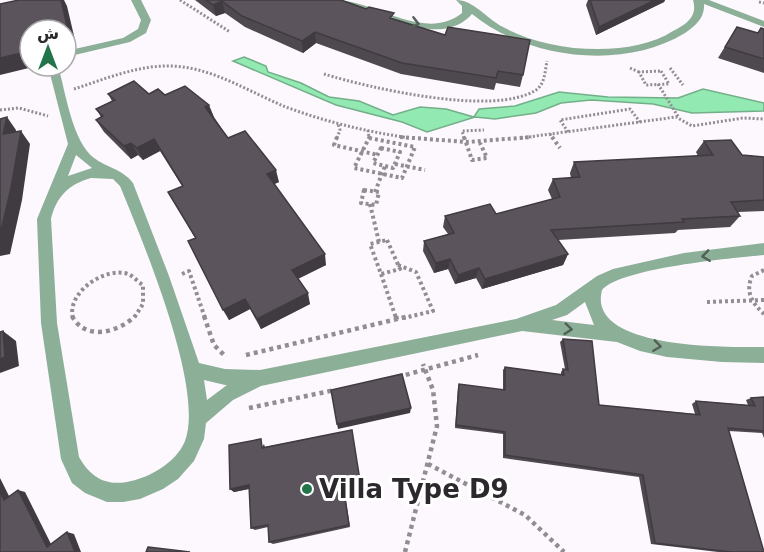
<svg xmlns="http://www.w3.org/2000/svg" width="764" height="552" viewBox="0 0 764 552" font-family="'DejaVu Sans','Noto Naskh Arabic',sans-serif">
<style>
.water{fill:#92e9b1;stroke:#73af89;stroke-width:1.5}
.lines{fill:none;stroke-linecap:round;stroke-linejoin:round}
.path-far2{stroke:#918d92;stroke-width:3;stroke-dasharray:2 2;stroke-linecap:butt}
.path-far1{stroke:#918d92;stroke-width:4;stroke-dasharray:3 3;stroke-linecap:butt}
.path{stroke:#918d92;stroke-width:4.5;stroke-dasharray:4 4;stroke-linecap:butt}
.minor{fill:#8caf97;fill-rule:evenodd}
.wall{fill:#4e484f}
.shaded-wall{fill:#403b40}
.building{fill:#5b545c;stroke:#403b40;stroke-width:1.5}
.oneway{stroke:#525f57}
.poi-dot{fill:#217548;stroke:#fff;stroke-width:2}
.labels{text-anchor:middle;stroke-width:6;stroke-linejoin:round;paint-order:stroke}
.near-poi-label{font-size:26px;font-weight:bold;fill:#2b292c;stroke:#fff;text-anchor:start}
</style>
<rect width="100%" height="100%" fill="#fdf7fe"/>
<!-- water -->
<path class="water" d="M 244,57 L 266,66 L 268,72 L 301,83 L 329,97 L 359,101 L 393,115 L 420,107 L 446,109 L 474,117 L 479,109 L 515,106 L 559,92 L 608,97 L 678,98 L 703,89 L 764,103 L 764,111 L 692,113 L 653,104 L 591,100 L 561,103 L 536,113 L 495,119 L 475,117 L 427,132 L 402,122 L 336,105 L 233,61 Z"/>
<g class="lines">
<!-- path-far2 -->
<path class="path-far2" d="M 180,0 L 230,32
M 759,2 L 764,3
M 630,68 L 639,72
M 670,68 L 683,85
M 661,71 L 669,84 L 646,85 L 639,72 Z
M 324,74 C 370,88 494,117 536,90 C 545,84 545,71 547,61
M 658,84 L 679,118
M 74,89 C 105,79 138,65 171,66 C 212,67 249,92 286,107 C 326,122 368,132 410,138
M 0,110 L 19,108 L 48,116
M 368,130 L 369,138
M 568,132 L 560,120 L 630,109 L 640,122
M 550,134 L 553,138
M 337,138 L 340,130 L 338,124
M 464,138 L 462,131 L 484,130
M 521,138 L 676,117 L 692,126 L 743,118 L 764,119"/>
<!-- path-far1 -->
<path class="path-far1" d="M 337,137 L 334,145 L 378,155
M 400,137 L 467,142 L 532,137
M 464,137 L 472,160 L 487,158 L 480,143
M 552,137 L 560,148
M 369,138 L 415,147 L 402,178 L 354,168 Z
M 381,148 L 400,152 L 393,168 L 373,163 Z
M 395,164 L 425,170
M 364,190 L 379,192 L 376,205 L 361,203 Z
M 375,192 L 385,166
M 370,204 L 379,242
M 387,240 L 400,269 L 381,274 L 370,244 Z
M 398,265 L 416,272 L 433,311 L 404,318
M 764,270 L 752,276 C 745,292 752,303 764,314
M 182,274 L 189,271 L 205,318
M 381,274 L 396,318
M 707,302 L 764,300
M 73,318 C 66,293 105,266 128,274 C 133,276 138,282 143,285 L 143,304 L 134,318"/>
<!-- path -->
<path class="path" d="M 72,316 C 85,341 118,333 135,316
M 204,316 L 214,345 L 224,355
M 396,316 L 397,320
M 246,355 L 410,316
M 398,377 L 478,355
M 249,408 L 335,390
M 428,464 L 525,515 L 564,552
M 405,552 L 437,426 L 433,390 L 423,364"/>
<!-- minor -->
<path class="minor" d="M 131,0 L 141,0 L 151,20 L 146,33 L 130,42 L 66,57 L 66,51 L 123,38 L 138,29 L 141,20 Z
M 335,0 C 376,0 424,43 462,13 L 462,6 L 456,0 C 474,0 487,19 503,27 C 548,52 629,59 673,31 C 686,24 698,17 693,0 L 709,0 L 764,21 L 764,27 L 704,4 C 705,18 695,26 685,33 C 623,71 527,59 472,14 C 464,23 455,27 443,29 C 421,32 353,14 335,0 Z
M 48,66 L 58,66 C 66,93 72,141 94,158 C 106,167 124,170 133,183 L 169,276 L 199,363 L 225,369 L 260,370 L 516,319 L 556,305 L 597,276 L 613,269 L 684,253 L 764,243 L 764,255 C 732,258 621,268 602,290 C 586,350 730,347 764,347 L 764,363 L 722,362 L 667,357 L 640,351 L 617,342 L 522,331 L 261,386 L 233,400 L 206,423 L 204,439 L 194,461 L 178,479 L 163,489 L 140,499 L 123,502 L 107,502 L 85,493 L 72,483 L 61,459 L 41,323 L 37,219 L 68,144 ZM 76,155 L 92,168 L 68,176 ZM 91,178 L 113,179 L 120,186 C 142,240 205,388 185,441 C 176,463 149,478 127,482 C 104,486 90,476 79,457 L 57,323 L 51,219 C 56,197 69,184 91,178 ZM 585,302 L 594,325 L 552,320 L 567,315 ZM 204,380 L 225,385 L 227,385 L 207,400 Z"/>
</g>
<!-- wall -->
<path class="wall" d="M 195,0 L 341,0 L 394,19 L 523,75 L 520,87 L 496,83 L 494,90 L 401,74 L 316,43 L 303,53 L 245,27 L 225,13 L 216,16 Z
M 588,0 L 665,0 L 664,2 L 596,35 L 586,5 Z
M 737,27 L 758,33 L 764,29 L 764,73 L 718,58 Z
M 108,94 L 165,95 L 214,117 L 228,138 L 279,182 L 274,184 L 326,265 L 298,279 L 310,304 L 261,329 L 250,309 L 229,320 L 195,238 L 168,192 L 182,186 L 160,151 L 143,160 L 138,155 L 131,159 L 104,132 L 96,120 L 101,117 L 96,109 L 112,101 Z
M 704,141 L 742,155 L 764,157 L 764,211 L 738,212 L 740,216 L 730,227 L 678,230 L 675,233 L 558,240 L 568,254 L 563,265 L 482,289 L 476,278 L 455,284 L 448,269 L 434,273 L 423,251 L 424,241 L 448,234 L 443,227 L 445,216 L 496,214 L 552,199 L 548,190 L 553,179 L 571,178 L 570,173 L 574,162 L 698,156 L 696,152 Z
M 563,339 L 599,405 L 695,414 L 692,404 L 696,401 L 748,405 L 746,400 L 751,398 L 764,397 L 764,438 L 762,433 L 729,431 L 764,552 L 718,552 L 651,544 L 639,477 L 503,458 L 503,434 L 455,428 L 458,387 L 459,384 L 503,390 L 503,370 L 505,367 L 561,375 L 561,372 L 563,369 L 565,369 L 560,342 Z
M 352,430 L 361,490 L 345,494 L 350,527 L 273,544 L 269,542 L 268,527 L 255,530 L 251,528 L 249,489 L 234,492 L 230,489 L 264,444 L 265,447 Z"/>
<!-- shaded-wall -->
<path class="shaded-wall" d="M 61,0 L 64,0 L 67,6 L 75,40 L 66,42 L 66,30 L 47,30 Z
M 655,0 L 665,0 L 664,2 L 596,35 L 599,27 Z
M 222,1 L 225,13 L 216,16 L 213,5 Z
M 315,32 L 316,43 L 303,53 L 302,41 Z
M 30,51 L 30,66 L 37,66 L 0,75 L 0,58 Z
M 209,105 L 214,117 L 209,120 L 205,107 Z
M 7,117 L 16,130 L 13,147 L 3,134 Z
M 21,131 L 30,144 L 22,200 L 10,254 L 0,256 L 0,235 Z
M 154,139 L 160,151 L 143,160 L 137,148 Z
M 131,143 L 138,155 L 131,159 L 124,146 Z
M 276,170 L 279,182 L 270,186 L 267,174 Z
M 325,254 L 326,265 L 295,280 L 292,270 Z
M 568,254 L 563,265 L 482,289 L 485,279 Z
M 450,259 L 448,269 L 434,273 L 436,263 Z
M 479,268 L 476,278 L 455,284 L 458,275 Z
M 308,293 L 310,304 L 261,329 L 257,319 Z
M 245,299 L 250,309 L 229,320 L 223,310 Z
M 3,331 L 16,341 L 19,366 L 0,373 L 0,359 Z
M 411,408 L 410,413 L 338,429 L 337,424 Z
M 0,478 L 12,502 L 4,500 L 0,491 Z
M 249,485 L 253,488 L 234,492 L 230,489 Z
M 18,490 L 25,492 L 53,548 L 47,547 Z
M 67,532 L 74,534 L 81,552 L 75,552 Z"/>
<!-- building -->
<path class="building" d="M 19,0 L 61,0 L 67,26 L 47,30 L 30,30 L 30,51 L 0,58 L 0,4 Z
M 206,0 L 341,0 L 366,9 L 369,7 L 394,13 L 390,18 L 445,35 L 448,27 L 530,40 L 523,75 L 498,71 L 496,78 L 402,63 L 315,32 L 302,41 L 242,16 L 222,1 L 213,5 Z
M 590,0 L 655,0 L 599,27 Z
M 737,27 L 758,33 L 761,28 L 764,29 L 764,59 L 725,47 Z
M 134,81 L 149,94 L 158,89 L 165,95 L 185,86 L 209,105 L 205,107 L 228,138 L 245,131 L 276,170 L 267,174 L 325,254 L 292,270 L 308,293 L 257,319 L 245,299 L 223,310 L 188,241 L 196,238 L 168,192 L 183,186 L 154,139 L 137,148 L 131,143 L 124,146 L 96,120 L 103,116 L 96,109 L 115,100 L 108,94 Z
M 7,117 L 3,134 L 21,131 L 11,188 L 0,235 L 0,119 Z
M 731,140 L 742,155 L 764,157 L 764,200 L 731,202 L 740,216 L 682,219 L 684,222 L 551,230 L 568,254 L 485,279 L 479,268 L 458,275 L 450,259 L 436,263 L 424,241 L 454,233 L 445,216 L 490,204 L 496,214 L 560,197 L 553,179 L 580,177 L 574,162 L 713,155 L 704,141 Z
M 3,331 L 5,357 L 0,359 L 0,332 Z
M 563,339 L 592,341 L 599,405 L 700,415 L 696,401 L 755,406 L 751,398 L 764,397 L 764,431 L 728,428 L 764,552 L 731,552 L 655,543 L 643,475 L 505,455 L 505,432 L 456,425 L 459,384 L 505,390 L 505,367 L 564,375 L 563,369 L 568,370 Z
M 402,374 L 411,408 L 337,424 L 331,390 Z
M 352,430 L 361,487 L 344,491 L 349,525 L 269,542 L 268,525 L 251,528 L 249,485 L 230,489 L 229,445 L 261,439 L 262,448 Z
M 18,490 L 47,547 L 67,532 L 75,552 L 0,552 L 0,491 L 4,500 Z
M 148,547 L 190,552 L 146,552 Z"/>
<!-- one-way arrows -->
<defs><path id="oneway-chevron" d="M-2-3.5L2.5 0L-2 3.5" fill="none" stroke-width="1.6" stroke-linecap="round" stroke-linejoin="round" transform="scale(1.5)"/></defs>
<g class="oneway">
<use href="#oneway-chevron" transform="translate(415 23) rotate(14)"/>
<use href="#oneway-chevron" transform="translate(706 256) rotate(172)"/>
<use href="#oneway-chevron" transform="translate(568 329) rotate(6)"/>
<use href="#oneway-chevron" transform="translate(657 346) rotate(8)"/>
</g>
<!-- markers -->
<circle class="poi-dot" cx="307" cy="489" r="6"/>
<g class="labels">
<!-- near-poi labels -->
<g class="near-poi-label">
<text x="319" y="498">Villa Type D9</text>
</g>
</g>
<!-- north arrow -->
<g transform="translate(48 48)"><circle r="28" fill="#ffffff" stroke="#aaa9ab" stroke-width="1.5"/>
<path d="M0-4.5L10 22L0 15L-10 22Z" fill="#217548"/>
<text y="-9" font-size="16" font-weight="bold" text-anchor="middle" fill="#2b292c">ش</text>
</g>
</svg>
